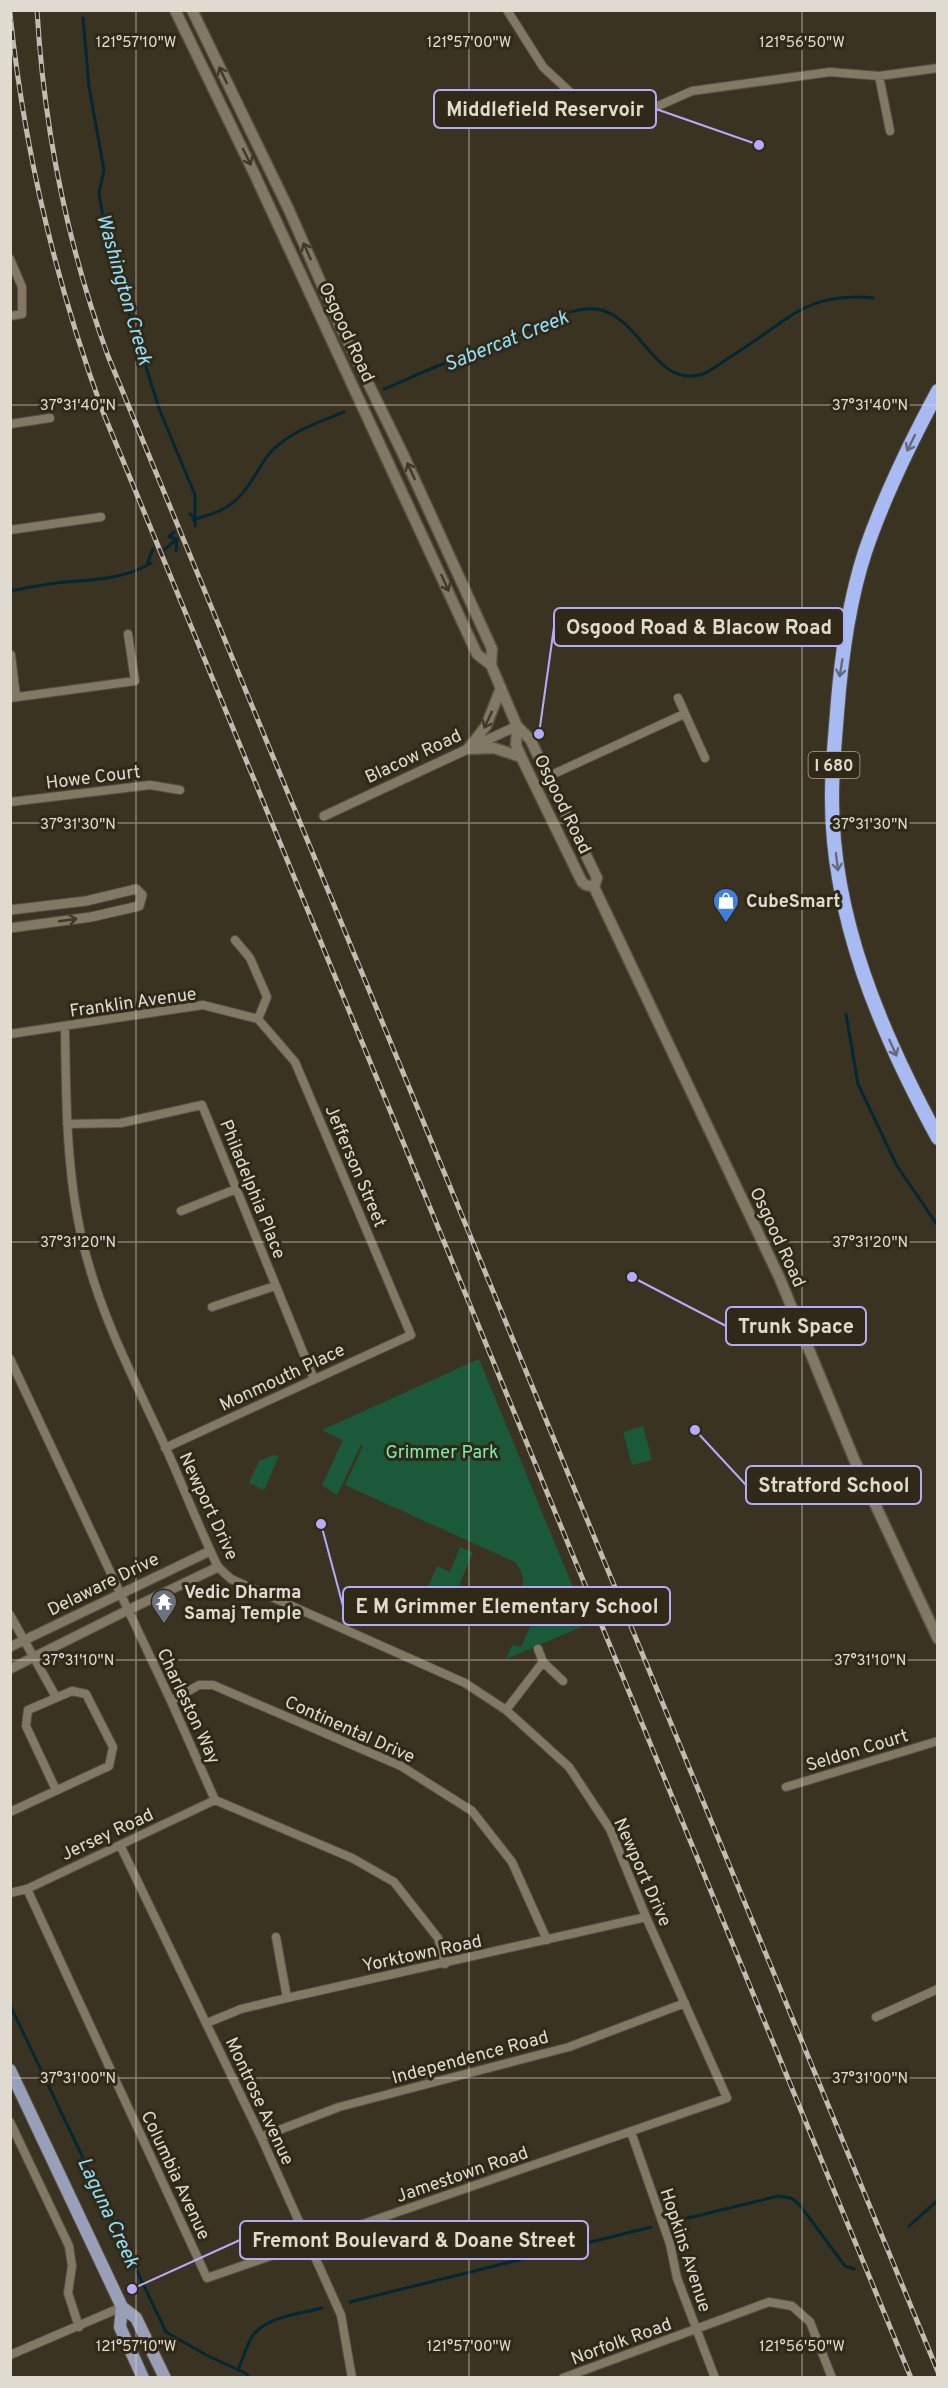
<svg xmlns="http://www.w3.org/2000/svg" width="948" height="2388" viewBox="0 0 948 2388" font-family="Overpass,sans-serif">
<style>
.green{fill:#1a593a}
.lines{fill:none;stroke-linecap:round;stroke-linejoin:round}
.stream{stroke:#032834;stroke-width:3}
.minor-casing{stroke:#575141;stroke-width:10}
.tertiary-casing{stroke:#575141;stroke-width:11}
.secondary-casing{stroke:#575141;stroke-width:13}
.primary-casing{stroke:#575141;stroke-width:14}
.motorway-casing{stroke:#575141;stroke-width:16}
.minor{stroke:#827965;stroke-width:8}
.tertiary{stroke:#827965;stroke-width:9}
.secondary{stroke:#827965;stroke-width:10}
.primary{stroke:#98a0b9;stroke-width:12}
.motorway{stroke:#a7baf1;stroke-width:14}
.rail-casing{stroke:#c2bcb0;stroke-width:5}
.rail{stroke:#312918;stroke-width:3;stroke-dasharray:9;stroke-linecap:butt}
.oneway{stroke:#413927}
.oneway2{stroke:#666a7a}
.ticks{fill:none;stroke:#e0dbd0;stroke-width:1.5;stroke-opacity:0.45}
.labels{text-anchor:middle;stroke-width:6;stroke-linejoin:round;paint-order:stroke}
.shield{fill:#312918;stroke:#aca699;stroke-width:1.5}
.shield-label{font-size:16px;font-weight:bold;fill:#e0dbd0}
.street-label{font-size:18px;fill:#e0dbd0;stroke:#312918}
.poi-label{font-size:18px;font-weight:bold;fill:#e0dbd0;stroke:#312918;text-anchor:start}
.park-label{font-size:18px;fill:#78f1b0;stroke:#312918}
.water-label{font-size:20px;font-style:italic;fill:#91e0fc;stroke:#312918}
.ticks-label{font-size:15px;text-anchor:middle;fill:#e0dbd0;stroke:#312918;stroke-width:6;stroke-linejoin:round;paint-order:stroke}
.leader{fill:none;stroke:#b4acf9;stroke-width:2}
.callout-dot{fill:#b4acf9;stroke:#312918;stroke-width:2}
.callout{fill:#312918;stroke:#b4acf9;stroke-width:2}
.callout-label{font-size:20px;text-anchor:middle;font-weight:bold;fill:#e0dbd0}
</style>
<rect width="100%" height="100%" fill="#3b3322"/>
<!-- green -->
<path class="green" d="M 479,1359 L 588,1624 L 506,1659 L 512,1645 L 521,1647 L 540,1604 L 520,1593 C 526,1581 523,1572 515,1562 L 345,1485 L 363,1446 L 361,1445 L 337,1495 L 322,1485 L 343,1440 L 322,1430 Z
M 643,1426 L 652,1460 L 632,1465 L 623,1432 Z
M 274,1455 L 279,1456 L 264,1490 L 249,1483 L 259,1461 Z
M 460,1547 L 473,1552 L 447,1614 L 421,1603 L 437,1566 L 450,1572 Z"/>
<g class="lines">
<!-- stream -->
<path class="stream" d="M 83,18 L 89,87 L 104,170 L 99,193 L 102,211 L 126,304 L 160,411 L 195,495 L 195,526
M 384,389 C 406,380 428,369 451,361 C 464,356 477,353 490,348 C 521,337 568,302 601,310 C 643,321 656,389 703,374 C 712,370 722,362 730,357 C 784,325 803,291 873,298
M 190,514 L 196,519
M 193,520 C 210,514 224,512 238,498 C 255,482 261,457 281,443 C 299,428 323,421 344,412
M 174,532 L 169,537 L 177,539
M 164,550 L 177,539
M 176,551 L 177,539
M 147,564 L 153,549
M 10,591 C 26,588 41,585 56,583 C 90,579 121,581 151,563
M 846,1014 L 858,1084 L 897,1166 L 938,1226
M 10,2005 L 166,2332 L 206,2355 L 245,2373 L 250,2378
M 676,2221 L 778,2196 L 791,2198 L 799,2204 L 845,2266 L 854,2269
M 909,2226 L 938,2200
M 350,2302 L 651,2227
M 238,2370 C 243,2359 246,2345 253,2335 C 268,2316 300,2314 322,2308"/>
<defs>
<path id="minor" d="M 507,10 L 543,67 L 585,106 L 603,116 L 627,116 L 649,110 L 692,91 L 830,72 L 879,76 L 938,68
M 879,76 L 890,131
M 10,259 L 22,287 L 22,314 L 10,316
M 10,424 L 50,418
M 10,530 L 101,517
M 11,655 L 16,697
M 10,698 L 135,681 L 128,634
M 678,698 L 705,758
M 547,777 L 684,714
M 10,802 L 150,785 L 180,790
M 235,940 L 250,958 L 267,997 L 258,1019
M 10,1034 L 203,1005 L 258,1019
M 67,1124 L 121,1123 L 202,1105 L 314,1379
M 181,1211 L 236,1189
M 212,1307 L 275,1286
M 10,1359 L 171,1701 L 215,1800 L 352,1858 L 394,1882 L 438,1938 L 445,1964
M 165,1448 L 411,1335 L 295,1062 L 258,1019
M 10,1615 L 56,1697
M 543,1662 L 563,1681
M 171,1701 L 199,1685 L 213,1685 L 401,1766 L 472,1811 L 512,1862 L 547,1940
M 506,1710 L 543,1662 L 538,1649
M 786,1787 L 938,1741
M 10,1812 L 109,1766 L 113,1747 L 86,1694 L 72,1691 L 28,1710 L 26,1726 L 56,1790
M 120,1845 L 261,2137 L 341,2315 L 352,2378
M 27,1889 L 207,2278 L 727,2098 L 646,1917 L 610,1829 L 569,1767 L 506,1710 L 465,1683 L 231,1579 L 218,1567 C 199,1528 183,1486 165,1446 C 134,1379 99,1313 82,1239 C 66,1170 66,1097 65,1026
M 10,1893 L 27,1889 L 215,1800
M 276,1937 L 287,1998
M 876,2017 L 938,1989
M 207,2023 L 241,2009 L 287,1998 L 646,1917
M 10,2122 L 69,2246 L 72,2266 L 68,2293 L 79,2327
M 631,2132 L 670,2244 L 677,2278 L 715,2378
M 261,2137 L 339,2107 L 569,2047 L 685,2003
M 10,2355 L 122,2307
M 563,2378 L 769,2302 L 792,2306 L 810,2322 L 832,2378"/>
<path id="tertiary" d="M 324,816 L 517,726
M 10,910 L 86,901 L 136,889 L 142,895 L 139,906 L 91,917 L 10,928
M 10,1647 L 210,1551
M 10,1669 L 128,1610 L 218,1567"/>
<path id="secondary" d="M 175,10 L 254,173 L 477,654 L 491,665
M 192,10 L 289,210 L 339,324 L 403,454 L 492,649 L 491,665 L 511,712 L 517,726 L 530,739 L 597,878 L 594,887 L 780,1279 L 854,1459 L 938,1639
M 517,726 L 516,745 L 524,763 L 582,882 L 586,885 L 594,887
M 468,749 L 486,726 L 501,688
M 468,749 L 494,748 L 521,757"/>
<path id="primary" d="M 10,2070 L 122,2307 L 136,2318 L 165,2378
M 122,2307 L 120,2327 L 143,2378"/>
<path id="motorway" d="M 938,391 C 910,443 884,496 865,552 C 848,604 841,659 837,713 C 835,740 832,767 832,795 C 831,917 881,1033 938,1138"/>
</defs>
<!-- minor casing -->
<use href="#minor" class="minor-casing"/>
<!-- tertiary casing -->
<use href="#tertiary" class="tertiary-casing"/>
<!-- secondary casing -->
<use href="#secondary" class="secondary-casing"/>
<!-- primary casing -->
<use href="#primary" class="primary-casing"/>
<!-- motorway casing -->
<use href="#motorway" class="motorway-casing"/>
<!-- minor -->
<use href="#minor" class="minor"/>
<!-- tertiary -->
<use href="#tertiary" class="tertiary"/>
<!-- secondary -->
<use href="#secondary" class="secondary"/>
<!-- primary -->
<use href="#primary" class="primary"/>
<!-- motorway -->
<use href="#motorway" class="motorway"/>
<defs>
<path id="rail" d="M 37,10 C 44,130 67,244 108,356 L 938,2372
M 10,13 C 24,150 56,283 103,412 L 911,2378"/>
</defs>
<!-- rail casing -->
<use href="#rail" class="rail-casing"/>
<!-- rail -->
<use href="#rail" class="rail"/>
</g>
<!-- one-way arrows -->
<defs><path id="oneway-shaft" d="M-6 0H5M1.5-3L5.5 0L1.5 3" fill="none" stroke-width="1.6" stroke-linecap="round" stroke-linejoin="round" transform="scale(1.5)"/></defs>
<g class="oneway">
<use href="#oneway-shaft" transform="translate(223 75) rotate(-115)"/>
<use href="#oneway-shaft" transform="translate(247 157) rotate(64)"/>
<use href="#oneway-shaft" transform="translate(307 251) rotate(-114)"/>
<use href="#oneway-shaft" transform="translate(411 471) rotate(-115)"/>
<use href="#oneway-shaft" transform="translate(445 583) rotate(66)"/>
<use href="#oneway-shaft" transform="translate(488 720) rotate(115)"/>
<use href="#oneway-shaft" transform="translate(68 920) rotate(-8)"/>
</g>
<g class="oneway2">
<use href="#oneway-shaft" transform="translate(911 443) rotate(116)"/>
<use href="#oneway-shaft" transform="translate(841 668) rotate(99)"/>
<use href="#oneway-shaft" transform="translate(837 862) rotate(83)"/>
<use href="#oneway-shaft" transform="translate(893 1048) rotate(66)"/>
</g>
<!-- ticks -->
<path class="ticks" d="M 136,10 L 136,2378M 469,10 L 469,2378M 802,10 L 802,2378M 10,405 L 938,405M 10,823 L 938,823M 10,1242 L 938,1242M 10,1660 L 938,1660M 10,2078 L 938,2078"/>
<!-- icons -->
<defs>
<symbol id="shop-pin" viewBox="-11 -11 22 30"><path d="M0 17L-7.5 6A9.5 9.5 0 1 1 7.5 6Z" fill="#3f7fe0" stroke="#312918"/><path d="M-5-2.5h2.3a2.7 3.5 0 0 1 5.4 0H5L5.5 6h-11ZM-1.5-2.5h3a1.5 2.3 0 0 0-3 0Z" fill="#fff"/></symbol>
<symbol id="temple-pin" viewBox="-11 -11 22 30"><path d="M0 17L-7.5 6A9.5 9.5 0 1 1 7.5 6Z" fill="#6b7280" stroke="#312918"/><path d="M0-6L5-2H3V0L6.5 2.5H4V6H1.5V3h-3V6H-4V2.5H-6.5L-3 0V-2H-5Z" fill="#fff"/></symbol>
</defs>
<g fill-rule="evenodd">
<use href="#shop-pin" x="711" y="886" width="30" height="40"/>
<use href="#temple-pin" x="149" y="1587" width="30" height="40"/>
</g>
<g class="labels">
<!-- shield labels -->
<rect class="shield" x="808.5" y="752" width="51" height="26" rx="4.5"/>
<g class="shield-label">
<text x="834" y="771">I 680</text>
</g>
<!-- street labels -->
<g class="street-label">
<text transform="translate(347 332) rotate(65)" y="6">Osgood Road</text>
<text transform="translate(413 756) rotate(-25)" y="6">Blacow Road</text>
<text transform="translate(93 777) rotate(-7)" y="6">Howe Court</text>
<text transform="translate(563 804) rotate(64)" y="6">Osgood Road</text>
<text transform="translate(133 1002) rotate(-8)" y="6">Franklin Avenue</text>
<text transform="translate(356 1166) rotate(67)" y="6">Jefferson Street</text>
<text transform="translate(253 1189) rotate(68)" y="6">Philadelphia Place</text>
<text transform="translate(778 1237) rotate(65)" y="6">Osgood Road</text>
<text transform="translate(282 1377) rotate(-25)" y="6">Monmouth Place</text>
<text transform="translate(209 1506) rotate(65)" y="6">Newport Drive</text>
<text transform="translate(103 1584) rotate(-26)" y="6">Delaware Drive</text>
<text transform="translate(189 1706) rotate(65)" y="6">Charleston Way</text>
<text transform="translate(350 1729) rotate(24)" y="6">Continental Drive</text>
<text transform="translate(857 1750) rotate(-17)" y="6">Seldon Court</text>
<text transform="translate(107 1834) rotate(-25)" y="6">Jersey Road</text>
<text transform="translate(643 1872) rotate(66)" y="6">Newport Drive</text>
<text transform="translate(422 1953) rotate(-12)" y="6">Yorktown Road</text>
<text transform="translate(470 2057) rotate(-15)" y="6">Independence Road</text>
<text transform="translate(260 2101) rotate(65)" y="6">Montrose Avenue</text>
<text transform="translate(462 2174) rotate(-19)" y="6">Jamestown Road</text>
<text transform="translate(176 2175) rotate(65)" y="6">Columbia Avenue</text>
<text transform="translate(686 2250) rotate(72)" y="6">Hopkins Avenue</text>
<text transform="translate(621 2341) rotate(-20)" y="6">Norfolk Road</text>
</g>
<!-- poi labels -->
<g class="poi-label">
<text x="746" y="907">CubeSmart</text>
<text x="184" y="1598">Vedic Dharma<tspan x="184" dy="21">Samaj Temple</tspan></text>
</g>
<!-- park labels -->
<g class="park-label">
<text x="442" y="1458">Grimmer Park</text>
</g>
<!-- water labels -->
<g class="water-label">
<text transform="translate(125 289) rotate(74)" y="7">Washington Creek</text>
<text transform="translate(506 340) rotate(-22)" y="7">Sabercat Creek</text>
<text transform="translate(109 2212) rotate(65)" y="7">Laguna Creek</text>
</g>
</g>
<g class="ticks-label">
<text x="136" y="47">121°57'10"W</text>
<text x="469" y="47">121°57'00"W</text>
<text x="802" y="47">121°56'50"W</text>
<text x="78" y="410">37°31'40"N</text>
<text x="870" y="410">37°31'40"N</text>
<text x="78" y="829">37°31'30"N</text>
<text x="870" y="829">37°31'30"N</text>
<text x="78" y="1247">37°31'20"N</text>
<text x="870" y="1247">37°31'20"N</text>
<text x="78" y="1665">37°31'10"N</text>
<text x="870" y="1665">37°31'10"N</text>
<text x="78" y="2083">37°31'00"N</text>
<text x="870" y="2083">37°31'00"N</text>
<text x="136" y="2351">121°57'10"W</text>
<text x="469" y="2351">121°57'00"W</text>
<text x="802" y="2351">121°56'50"W</text>
</g>
<!-- callouts -->
<path class="leader" d="M759 145L656 109M539 734L554 627M632 1277L726 1326M695 1430L746 1485M321 1524L343 1606M132 2289L240 2240"/>
<g class="callout-dot">
<circle cx="759" cy="145" r="6"/>
<circle cx="539" cy="734" r="6"/>
<circle cx="632" cy="1277" r="6"/>
<circle cx="695" cy="1430" r="6"/>
<circle cx="321" cy="1524" r="6"/>
<circle cx="132" cy="2289" r="6"/>
</g>
<g class="callout">
<rect x="434" y="90" width="222" height="38" rx="6"/>
<rect x="554" y="608" width="290" height="38" rx="6"/>
<rect x="726" y="1307" width="140" height="38" rx="6"/>
<rect x="746" y="1466" width="175" height="38" rx="6"/>
<rect x="343" y="1587" width="327" height="38" rx="6"/>
<rect x="240" y="2221" width="348" height="38" rx="6"/>
</g>
<g class="callout-label">
<text x="545" y="116">Middlefield Reservoir</text>
<text x="699" y="634">Osgood Road &amp; Blacow Road</text>
<text x="796" y="1333">Trunk Space</text>
<text x="834" y="1492">Stratford School</text>
<text x="507" y="1613">E M Grimmer Elementary School</text>
<text x="414" y="2247">Fremont Boulevard &amp; Doane Street</text>
</g>
<!-- border -->
<rect width="948" height="2388" fill="none" stroke="#e0dbd0" stroke-width="24"/>
</svg>
